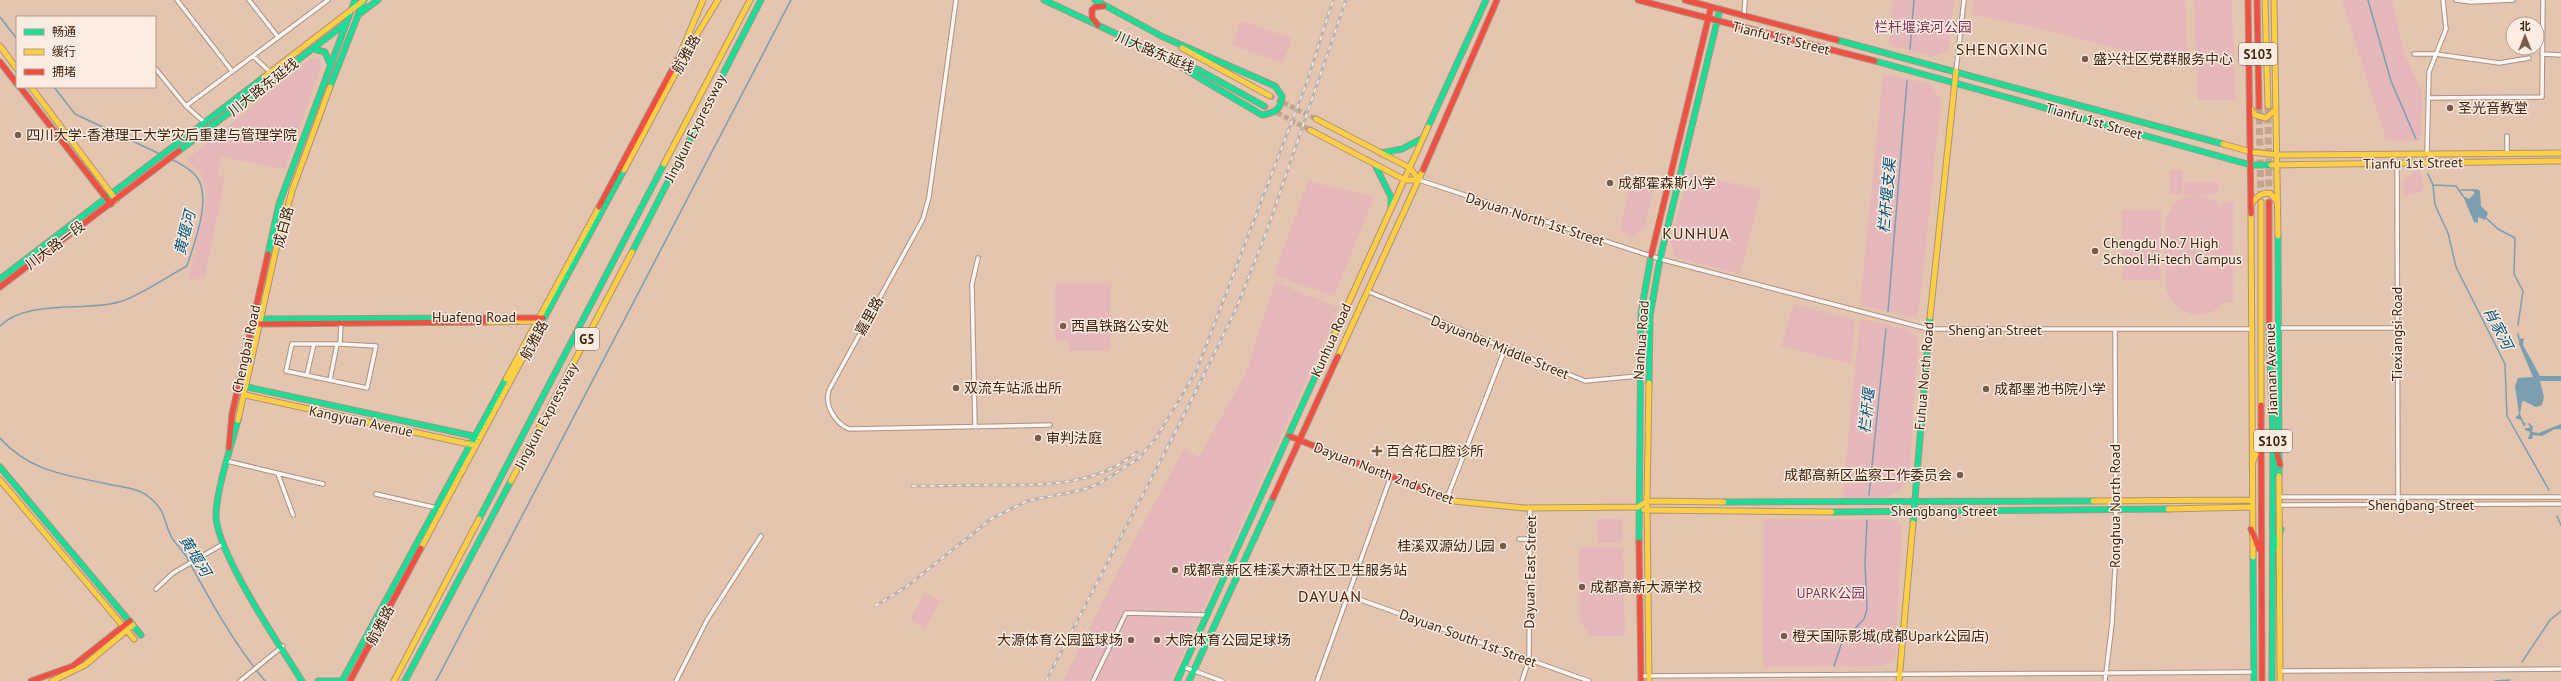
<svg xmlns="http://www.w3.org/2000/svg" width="2561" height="681" viewBox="0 0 2561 681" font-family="'PT Sans','Noto Sans SC',sans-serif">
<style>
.green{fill:#e6b8ba}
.water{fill:#7c9eb1}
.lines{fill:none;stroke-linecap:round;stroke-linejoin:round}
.stream{stroke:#7c9eb1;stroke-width:1.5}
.secondary-tunnel{stroke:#c2a590;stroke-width:5;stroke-dasharray:5 2.5;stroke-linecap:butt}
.highway-tunnel{stroke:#c2a590;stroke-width:7;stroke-dasharray:7 3.5;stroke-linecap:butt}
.street-casing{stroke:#ab917e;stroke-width:5.5}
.fast-casing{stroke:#ab917e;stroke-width:7}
.slow-casing{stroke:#ab917e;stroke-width:7}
.jam-casing{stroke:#ab917e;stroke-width:7}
.street{stroke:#fbf6f3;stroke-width:3.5}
.fast{stroke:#16e098;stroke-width:5}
.slow{stroke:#ffcf43;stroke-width:5}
.jam{stroke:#f24e42;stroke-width:5}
.rail-casing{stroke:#bcb4ae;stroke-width:3}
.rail{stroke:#fbece2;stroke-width:1.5;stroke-dasharray:4.5;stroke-linecap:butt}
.poi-dot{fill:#785c48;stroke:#fbece2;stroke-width:1.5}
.labels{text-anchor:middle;stroke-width:3;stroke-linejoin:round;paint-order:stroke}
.shield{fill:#fbece2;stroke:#77604f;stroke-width:1}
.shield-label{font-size:13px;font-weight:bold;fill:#3f2410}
.park-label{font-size:14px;fill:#833456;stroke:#fbece2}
.street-label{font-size:14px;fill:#3f2410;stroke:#fbece2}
.poi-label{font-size:14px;fill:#3f2410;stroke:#fbece2;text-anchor:start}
.water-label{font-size:15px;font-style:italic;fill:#005579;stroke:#fbece2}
.quarter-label{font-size:16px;letter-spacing:1px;fill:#47260c;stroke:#fbece2}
</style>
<rect width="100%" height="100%" fill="#e3c5b0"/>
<!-- green -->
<path class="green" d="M 1893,0 L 1954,0 L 1948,50 L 1933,57 L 1889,44 Z
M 1973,0 L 2185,0 L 2187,67 L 2050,31 L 1972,14 Z
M 2194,0 L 2232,0 L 2235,100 L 2198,100 Z
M 2342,0 L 2392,0 L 2404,53 L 2423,94 L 2420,141 L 2386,140 Z
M 1241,21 L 1292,38 L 1283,63 L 1232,45 Z
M 313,57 L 320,60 L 321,67 L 285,169 L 222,157 L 217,173 L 225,179 L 205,277 L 188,281 L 207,196 L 201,172 L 186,160 Z
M 1883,74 L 1931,84 L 1941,101 L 1919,309 L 1916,318 L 1860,305 Z
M 2170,170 L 2183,170 L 2183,194 L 2170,194 Z
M 2419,170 L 2424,186 L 2421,192 L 2404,196 L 2403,180 L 2415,171 Z
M 1689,173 L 1761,190 L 1740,274 L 1675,257 L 1670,243 Z
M 1640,179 L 1652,185 L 1653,191 L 1645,228 L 1634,236 L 1627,235 L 1620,228 L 1630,185 L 1633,181 Z
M 1308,181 L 1374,197 L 1334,296 L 1274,275 Z
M 2184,182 L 2218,182 L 2218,194 L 2184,195 Z
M 2187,196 C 2202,195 2213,196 2222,208 L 2223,201 L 2233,202 L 2233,303 L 2222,303 C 2204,326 2174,313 2166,289 L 2165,220 L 2175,203 Z
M 2122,210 L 2161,210 L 2161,280 L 2122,280 Z
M 1275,282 L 1339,308 L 1171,681 L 1063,681 L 1126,555 L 1184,449 L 1199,457 L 1246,373 Z
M 1055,283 L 1111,283 L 1110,351 L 1069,351 L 1069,341 L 1055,341 Z
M 1794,304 L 1855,320 L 1851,364 L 1781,346 Z
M 1860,319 L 1909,330 L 1918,340 L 1909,479 C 1891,504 1874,497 1846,498 L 1843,493 Z
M 1597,519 L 1623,519 L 1623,543 L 1598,543 Z
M 1764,519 L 1894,519 L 1902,526 L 1895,660 L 1881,666 L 1763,667 Z
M 1579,547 L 1623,547 L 1625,636 L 1591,636 L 1580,622 Z
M 925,593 L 940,601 L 925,628 L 910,620 Z"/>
<!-- water -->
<path class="water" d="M 2477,189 L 2480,191 L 2481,206 L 2488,213 L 2485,220 L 2478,217 L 2478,223 L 2474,222 L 2463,196 L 2469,199 L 2475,193 L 2471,190 Z
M 2524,338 L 2523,345 L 2540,376 L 2561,376 L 2561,381 L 2540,381 L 2544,397 L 2542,405 L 2536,407 L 2524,401 L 2522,402 L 2520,414 L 2524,423 L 2529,423 L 2533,427 L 2532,432 L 2539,433 L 2561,424 L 2561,429 L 2555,429 L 2542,436 L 2533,435 L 2532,439 L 2528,439 L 2530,432 L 2525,430 L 2525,428 L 2530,428 L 2528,423 L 2526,423 L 2524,427 L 2521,420 L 2515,418 L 2519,414 L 2515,386 L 2518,378 L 2533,377 L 2519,344 L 2519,339 Z"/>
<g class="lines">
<!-- stream -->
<path class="stream" d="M 2368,0 L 2391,81 L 2416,139
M 0,17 L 17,39
M 1910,49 L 1914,0
M 54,87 L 75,114 L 160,154
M 2428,174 L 2433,185 L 2435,205 L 2448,233 L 2456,267 L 2505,364 L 2507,416 L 2549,490
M 2433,185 L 2456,186 L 2463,196
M 2461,190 L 2473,190
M 2486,218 L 2498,229 L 2515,238 L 2514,274 L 2523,291 L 2518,325
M 1888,312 L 1907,81
M 0,326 C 26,299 85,312 119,302 C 138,297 168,276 187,266 C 194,244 213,196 196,176 C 190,168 180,164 171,159
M 2518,334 L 2519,339
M 0,438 C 31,473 68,475 112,485 C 124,487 140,489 149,497 C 167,512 162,518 171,536 C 175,544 183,550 187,558 C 210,600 234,644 265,681
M 1869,495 L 1886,329
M 2557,516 L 2561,525
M 2522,662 L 2550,620 L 2561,611
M 1834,666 L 1842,642 L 1864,619 L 1867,609 L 1865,563 L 1867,520
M 436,681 L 791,0
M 2495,681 L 2510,680"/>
<!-- secondary-tunnel -->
<path class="secondary-tunnel" d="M 1270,96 L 1316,119
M 1264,106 L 1310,130"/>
<!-- highway-tunnel -->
<path class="highway-tunnel" d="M 2268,106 L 2269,202
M 2259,107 L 2261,202"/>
<defs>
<path id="street" d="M 177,0 L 232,71
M 249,0 L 278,37
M 956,0 L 929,197 L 923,219 L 829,390 C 824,405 835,423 849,429 L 1050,425
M 2456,0 L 2471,2 L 2513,0
M 1744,16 L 1745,0
M 2414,54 L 2436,54 L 2499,63 L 2529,58
M 2542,54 L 2561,55
M 253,56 L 270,72
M 155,68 L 186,106 L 204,122
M 1956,71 L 1964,0
M 2428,98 L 2542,97 L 2543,0
M 186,106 L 328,0
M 2507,136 L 2507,153
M 2427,153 L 2429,72 L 2446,29 L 2443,0
M 2397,163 L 2398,505
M 1419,180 L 1660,259 L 1928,329 L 2251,329
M 1367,291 L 1585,381 L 1638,376
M 2280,328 L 2397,328
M 340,344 L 376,346 L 367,388 L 286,371 L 292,344 L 340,344 L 341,324
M 307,374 L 314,344
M 330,380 L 337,344
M 975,426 L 972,284 L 978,258
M 227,461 L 323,484
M 278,474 L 293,515
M 376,494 L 437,508
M 2281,497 L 2561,497
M 1447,498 L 1505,349
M 2281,505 L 2561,504
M 1519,539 L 1530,539
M 156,589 L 173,573 L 223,544
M 1347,595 L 1589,681
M 1184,667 L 1222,681
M 2280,671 L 2561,669
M 1641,676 L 2253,672
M 240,681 L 283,646
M 676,681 L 707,620 L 761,536
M 1093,681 L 1126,613 L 1207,615
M 1317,681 L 1391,476
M 1522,681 L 1529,659 L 1530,508
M 2105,681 L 2112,624 L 2116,549 L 2115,330"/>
<path id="fast" d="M 1044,0 L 1155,52
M 1095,0 L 1163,37
M 358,15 L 378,0
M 1837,40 L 2223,144
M 314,49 L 325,52 L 330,64
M 1154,51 L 1262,115 C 1275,113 1281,110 1282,96 L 1275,86 L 1161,36
M 1172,59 L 1199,70 L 1264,106
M 1875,61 L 2251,165 L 2271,165
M 330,87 L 364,0
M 1428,127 L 1486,0
M 179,151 L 346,23
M 1381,153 L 1402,149 L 1421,139
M 1375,165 L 1391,197 L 1391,208
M 2278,236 L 2279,476
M 632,252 L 761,0
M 268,254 L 279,204 L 355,0
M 0,279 L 264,77
M 261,319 L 482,318
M 2269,328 L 2273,438 L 2272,681
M 527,350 L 624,170
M 1649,383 L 1650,316 L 1660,259 L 1720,9
M 247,387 L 478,437
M 238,420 C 231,446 217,488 216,514 C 215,551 281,647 302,681
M 0,467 L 141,635
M 1724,502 L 2093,501
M 1832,512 L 2168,509
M 479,519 L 664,164
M 1913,523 L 1930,317
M 1639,542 L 1641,313 L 1651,256
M 2274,548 L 2281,529
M 2253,557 L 2254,681
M 318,681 L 342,681 L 506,379
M 405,681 L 511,481
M 1177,681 L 1330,344
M 1189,681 L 1273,498"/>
<path id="slow" d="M 2265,0 L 2268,106
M 2274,0 L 2278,236
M 0,46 L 17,69
M 1182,48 L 1270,96
M 679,57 L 703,0
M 264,77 L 363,1
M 31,87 L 116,200
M 2251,109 L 2255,115 L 2266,118 L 2276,109
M 1316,119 L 1410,168 L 1419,180
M 1310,130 L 1405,180 L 1419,180
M 2223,144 L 2251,152 L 2278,155 L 2561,153
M 664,164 L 750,0
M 2271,165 L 2561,161
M 624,170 L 690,46 L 718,0
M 2261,202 L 2261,405
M 2251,205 C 2256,197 2260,193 2270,193 L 2278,203
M 2251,214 L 2253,557
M 1930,317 L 1956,71
M 487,322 L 540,321
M 1330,344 L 1428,127
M 1338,356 L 1423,170
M 506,379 L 599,207
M 1649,383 L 1647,501 L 1649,681
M 245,395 L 473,445
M 238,420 L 278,240 L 293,188 L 330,87
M 2252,464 L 2259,446
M 2279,476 L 2280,681
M 0,480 L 134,639
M 511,481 L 632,252
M 1446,498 L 1454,501 L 1524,508 L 1638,507 L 1647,501 L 1724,502
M 2093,501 L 2251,500
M 2168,509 L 2251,507
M 1644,510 L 1832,512
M 421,548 L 527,350
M 52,681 L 85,665 L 133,625
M 394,681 L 479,519
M 1899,681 L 1913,523"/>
<path id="jam" d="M 1638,0 L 1875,61
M 1685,0 L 1837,40
M 2248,0 L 2251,214
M 2257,0 L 2259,107
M 1098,25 L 1092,18 L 1092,10 L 1095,7 L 1104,6
M 0,62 L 17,84
M 20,87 L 111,204
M 1423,170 L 1497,0
M 2269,202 L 2269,328
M 599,207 L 679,57
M 1651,256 L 1711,7
M 0,287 L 179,151
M 482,318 L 543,318
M 260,324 L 487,322
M 2261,405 L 2262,681
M 1289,436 L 1446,498
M 2275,446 L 2280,465
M 229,448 L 232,414 L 268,254
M 1273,498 L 1338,356
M 2251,529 L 2259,549
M 1639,542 L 1641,681
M 31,681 L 73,666 L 130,621
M 350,681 L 421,548"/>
</defs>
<!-- street casing -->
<use href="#street" class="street-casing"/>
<!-- fast casing -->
<use href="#fast" class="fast-casing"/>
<!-- slow casing -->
<use href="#slow" class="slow-casing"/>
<!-- jam casing -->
<use href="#jam" class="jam-casing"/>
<!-- street -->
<use href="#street" class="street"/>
<!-- fast -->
<use href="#fast" class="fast"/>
<!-- slow -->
<use href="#slow" class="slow"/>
<!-- jam -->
<use href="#jam" class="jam"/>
<defs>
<path id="rail" d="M 912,486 C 941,486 969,485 998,485 C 1048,485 1097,485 1137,452
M 875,606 L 906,587 L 991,519 L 1027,501 L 1082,490 L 1100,483 L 1139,458 L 1156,438 L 1196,372 L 1308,79 L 1333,0
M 1046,681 L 1179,425 L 1236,309 L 1266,233 L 1346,0"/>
</defs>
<!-- rail casing -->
<use href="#rail" class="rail-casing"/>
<!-- rail -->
<use href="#rail" class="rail"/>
</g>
<!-- markers -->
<g class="poi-dot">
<circle cx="2085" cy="59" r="4"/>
<circle cx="2450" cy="108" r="4"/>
<circle cx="18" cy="135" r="4"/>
<circle cx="1610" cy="183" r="4"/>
<circle cx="2095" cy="251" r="4"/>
<circle cx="1063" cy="326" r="4"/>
<circle cx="956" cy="388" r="4"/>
<circle cx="1986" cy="389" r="4"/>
<circle cx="1038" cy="438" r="4"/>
<path d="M1375 445h4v4h4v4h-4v4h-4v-4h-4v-4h4z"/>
<circle cx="1960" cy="475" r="4"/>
<circle cx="1503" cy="546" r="4"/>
<circle cx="1175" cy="570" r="4"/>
<circle cx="1582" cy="587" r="4"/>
<circle cx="1784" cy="636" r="4"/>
<circle cx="1131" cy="640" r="4"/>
<circle cx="1157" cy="640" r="4"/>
</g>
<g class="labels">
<!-- shield labels -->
<g class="shield">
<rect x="2239" y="43" width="38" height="22" rx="3"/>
<rect x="575" y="328" width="24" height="22" rx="3"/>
<rect x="2254" y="430" width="38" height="22" rx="3"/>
</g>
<g class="shield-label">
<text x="2258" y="59">S103</text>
<text x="587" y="344">G5</text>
<text x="2273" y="446">S103</text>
</g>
<!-- park labels -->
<g class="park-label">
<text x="1923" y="32">栏杆堰滨河公园</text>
<text x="1831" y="598">UPARK公园</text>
</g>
<!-- street labels -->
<g class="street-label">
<text transform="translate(1781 38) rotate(14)" y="5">Tianfu 1st Street</text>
<text transform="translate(1155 52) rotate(23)" y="5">川大路东延线</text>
<text transform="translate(686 54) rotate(-61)" y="5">航雅路</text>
<text transform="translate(263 87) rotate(-38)" y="5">川大路东延线</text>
<text transform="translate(2094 121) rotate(16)" y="5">Tianfu 1st Street</text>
<text transform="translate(695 128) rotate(-63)" y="5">Jingkun Expressway</text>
<text transform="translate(2413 163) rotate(-1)" y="5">Tianfu 1st Street</text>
<text transform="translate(1535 219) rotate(18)" y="5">Dayuan North 1st Street</text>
<text transform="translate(283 227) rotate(-75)" y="5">成白路</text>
<text transform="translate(55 245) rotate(-37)" y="5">川大路一段</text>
<text transform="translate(869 316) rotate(-61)" y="5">嘉里路</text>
<text x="474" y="322">Huafeng Road</text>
<text x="1995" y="335">Sheng'an Street</text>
<text transform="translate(2397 334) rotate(-90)" y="5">Tiexiangsi Road</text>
<text transform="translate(534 340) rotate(-62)" y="5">航雅路</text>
<text transform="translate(1331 340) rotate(-66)" y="5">Kunhua Road</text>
<text transform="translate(1641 340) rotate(-86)" y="5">Nanhua Road</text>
<text transform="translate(1500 347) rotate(22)" y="5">Dayuanbei Middle Street</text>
<text transform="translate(246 349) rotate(-78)" y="5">Chengbai Road</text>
<text transform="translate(2271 369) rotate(-92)" y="5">Jiannan Avenue</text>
<text transform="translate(1924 376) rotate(-85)" y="5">Fuhua North Road</text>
<text transform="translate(546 416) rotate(-62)" y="5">Jingkun Expressway</text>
<text transform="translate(361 421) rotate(12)" y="5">Kangyuan Avenue</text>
<text transform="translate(1384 473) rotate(21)" y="5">Dayuan North 2nd Street</text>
<text x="2421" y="510">Shengbang Street</text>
<text transform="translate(2115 506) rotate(-90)" y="5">Ronghua North Road</text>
<text x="1944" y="516">Shengbang Street</text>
<text transform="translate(1530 572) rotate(-89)" y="5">Dayuan East Street</text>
<text transform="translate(380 625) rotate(-62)" y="5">航雅路</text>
<text transform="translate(1468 638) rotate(20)" y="5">Dayuan South 1st Street</text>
</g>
<!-- poi labels -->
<g class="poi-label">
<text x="2093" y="64">盛兴社区党群服务中心</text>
<text x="2458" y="113">圣光音教堂</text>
<text x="26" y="140">四川大学-香港理工大学灾后重建与管理学院</text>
<text x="1618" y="188">成都霍森斯小学</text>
<text x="2103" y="248">Chengdu No.7 High<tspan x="2103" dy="16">School Hi-tech Campus</tspan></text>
<text x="1071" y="331">西昌铁路公安处</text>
<text x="964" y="393">双流车站派出所</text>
<text x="1994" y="394">成都墨池书院小学</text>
<text x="1046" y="443">审判法庭</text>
<text x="1386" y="456">百合花口腔诊所</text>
<text x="1952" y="480" text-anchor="end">成都高新区监察工作委员会</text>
<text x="1495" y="551" text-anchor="end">桂溪双源幼儿园</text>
<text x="1183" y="575">成都高新区桂溪大源社区卫生服务站</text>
<text x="1590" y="592">成都高新大源学校</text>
<text x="1792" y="641">橙天国际影城(成都Upark公园店)</text>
<text x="1123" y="645" text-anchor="end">大源体育公园篮球场</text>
<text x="1165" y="645">大院体育公园足球场</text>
</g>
<!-- water labels -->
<g class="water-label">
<text transform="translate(1887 196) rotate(-85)" y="5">栏杆堰支渠</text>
<text transform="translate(185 233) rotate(-76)" y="5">黄堰河</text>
<text transform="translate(2498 328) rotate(63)" y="5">肖家河</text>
<text transform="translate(1867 411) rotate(-84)" y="5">栏杆堰</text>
<text transform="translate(195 556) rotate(58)" y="5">黄堰河</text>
</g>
<!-- quarter labels -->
<g class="quarter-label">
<text x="2002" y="55">SHENGXING</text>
<text x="1696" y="239">KUNHUA</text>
<text x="1330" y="602">DAYUAN</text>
</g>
</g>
<!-- legend -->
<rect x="16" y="16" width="140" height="72" fill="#fbece2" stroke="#b09c8e"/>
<rect x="24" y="29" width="20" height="6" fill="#16e098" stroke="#b09c8e"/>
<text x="52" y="36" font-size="12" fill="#3f2410">畅通</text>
<rect x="24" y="49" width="20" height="6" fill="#ffcf43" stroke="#b09c8e"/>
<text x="52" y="56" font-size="12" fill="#3f2410">缓行</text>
<rect x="24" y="69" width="20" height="6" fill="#f24e42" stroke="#b09c8e"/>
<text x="52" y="76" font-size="12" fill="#3f2410">拥堵</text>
<!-- north arrow -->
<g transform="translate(2525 36)"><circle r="19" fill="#fbece2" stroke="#b09c8e"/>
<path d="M0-3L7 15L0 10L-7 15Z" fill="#785c48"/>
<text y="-6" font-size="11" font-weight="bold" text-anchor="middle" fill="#3f2410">北</text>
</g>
</svg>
